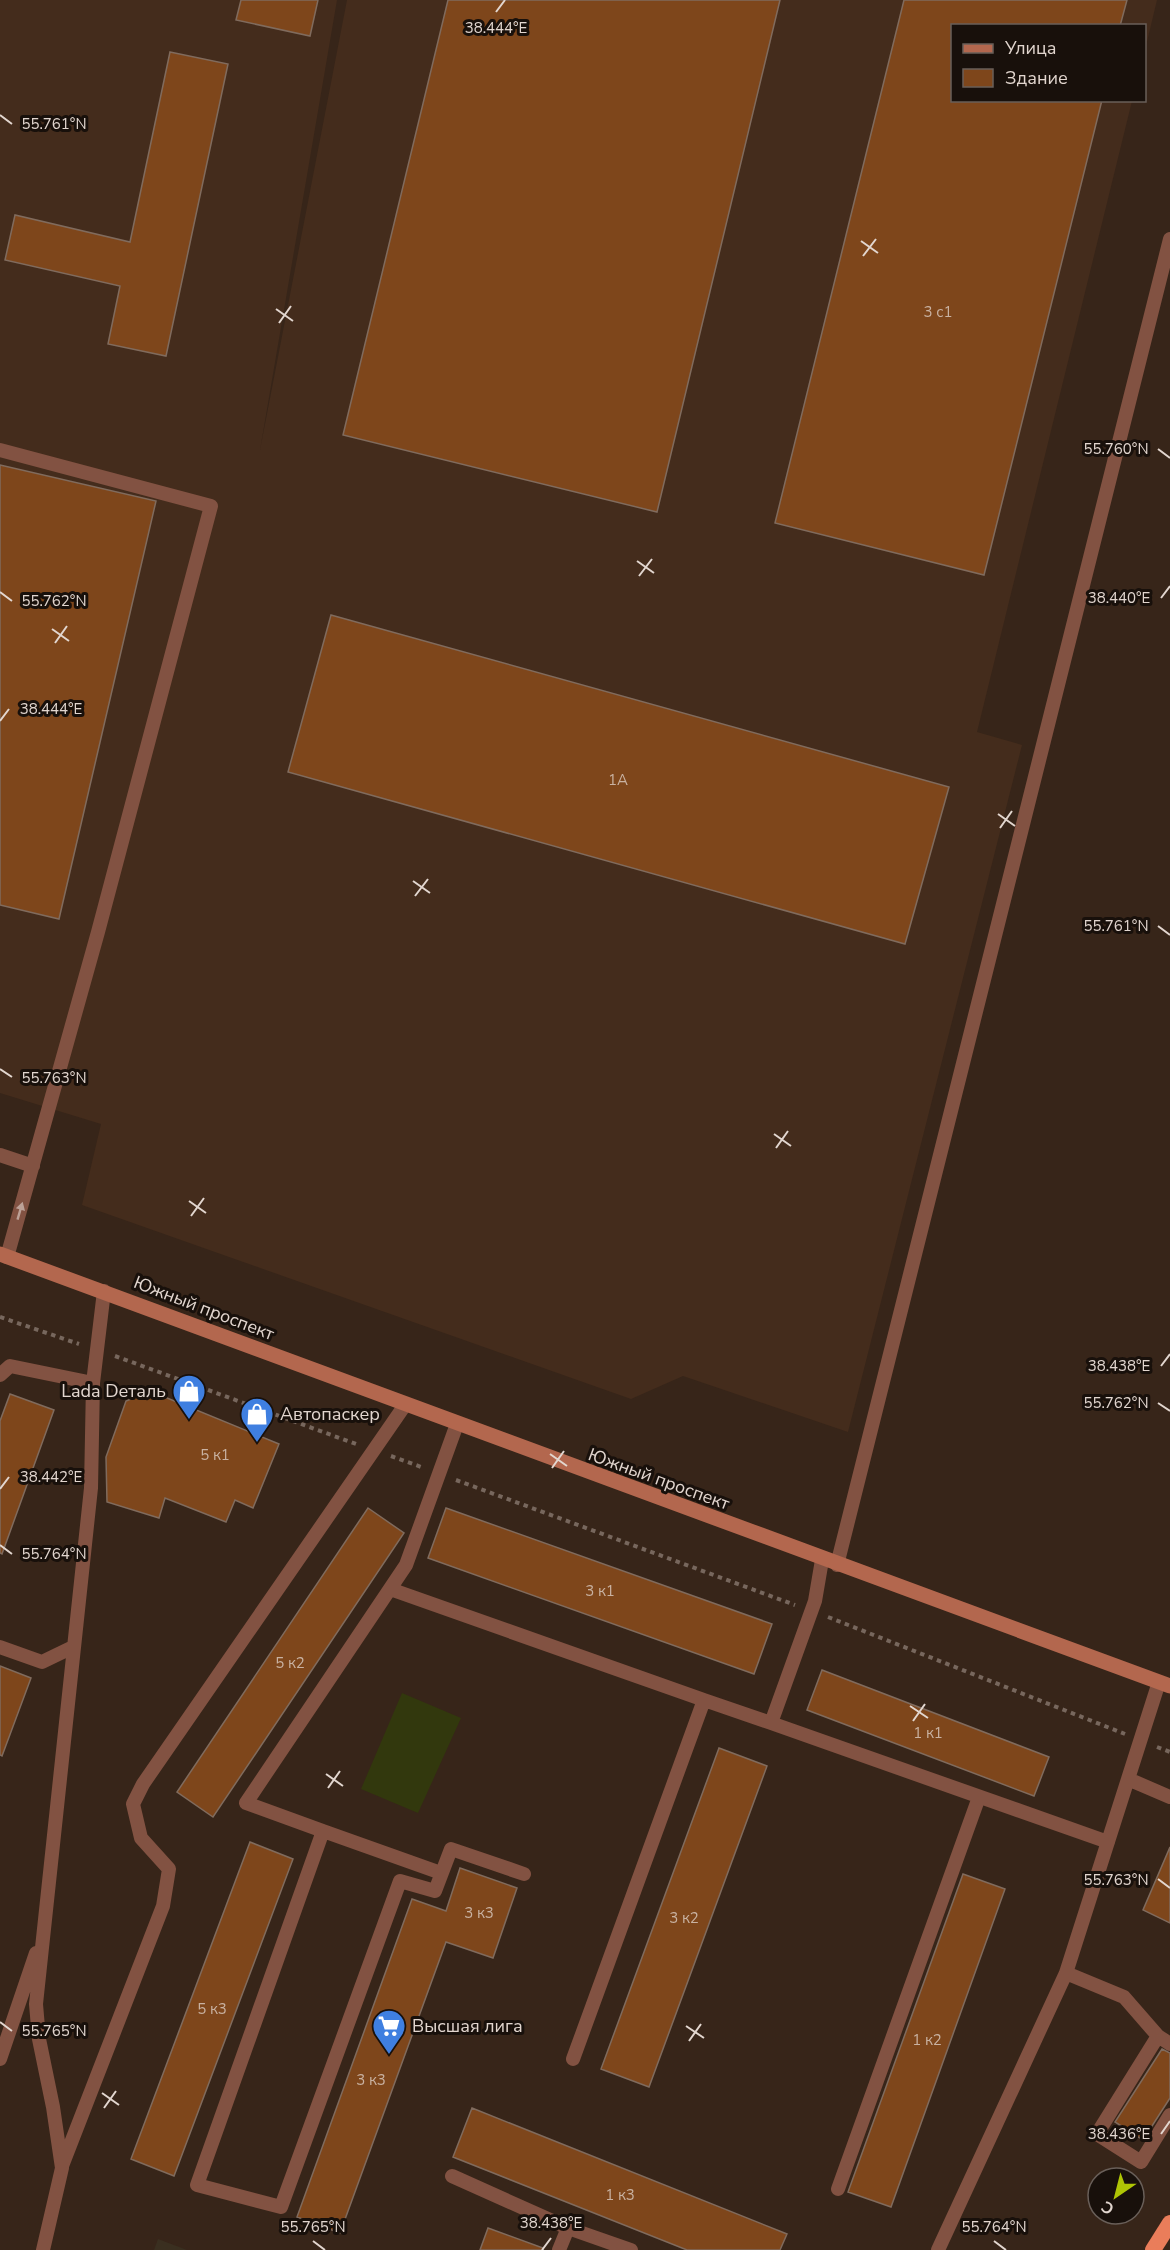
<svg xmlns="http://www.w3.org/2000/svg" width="1170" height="2250" viewBox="0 0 1170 2250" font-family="'Nunito Sans',sans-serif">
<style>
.built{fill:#442c1c}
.education{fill:#3a2f20}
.grass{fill:#32380d}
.building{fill:#7e461b;stroke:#806b5d;stroke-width:1.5}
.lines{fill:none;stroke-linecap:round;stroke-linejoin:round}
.path{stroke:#77675d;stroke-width:4;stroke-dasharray:4.5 4.5;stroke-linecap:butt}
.service{stroke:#825242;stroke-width:14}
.secondary{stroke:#b3674e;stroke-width:15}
.trunk{stroke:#ea7d5a;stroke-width:16}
.oneway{fill:#bca197}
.ticks{fill:none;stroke:#e2d6cf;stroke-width:2}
.labels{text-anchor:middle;stroke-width:6;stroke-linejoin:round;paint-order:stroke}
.number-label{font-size:15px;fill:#c9b2a2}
.street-label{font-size:18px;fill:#e2d6cf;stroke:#18100b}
.poi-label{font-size:18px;fill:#e2d6cf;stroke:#18100b;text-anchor:start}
.ticks-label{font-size:15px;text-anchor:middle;fill:#e2d6cf;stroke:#18100b;stroke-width:6;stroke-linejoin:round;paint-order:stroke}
</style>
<rect width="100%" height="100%" fill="#372519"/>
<!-- built -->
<path class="built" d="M 0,0 L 337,0 L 260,450 L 347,0 L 1157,0 L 1145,50 L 1144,26 L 952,26 L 952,100 L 1132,101 L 977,732 L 1022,745 L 848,1432 L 683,1376 L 631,1399 L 82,1205 L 101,1124 L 0,1093 Z"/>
<!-- education -->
<path class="education" d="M 158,2239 L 187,2250 L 154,2250 Z"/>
<!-- grass -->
<path class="grass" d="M 402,1693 L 461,1718 L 418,1813 L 361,1789 Z"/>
<!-- building -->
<path class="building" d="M 241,0 L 318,0 L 310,36 L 236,20 Z
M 448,0 L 780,0 L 657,512 L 343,435 Z
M 904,0 L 1127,0 L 1120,26 L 952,26 L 952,100 L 1102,100 L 984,575 L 775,523 Z
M 170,52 L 228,64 L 166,356 L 108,344 L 120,286 L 5,260 L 15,215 L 130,242 Z
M 0,465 L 156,501 L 59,919 L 0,905 Z
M 331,615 L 949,787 L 905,944 L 288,772 Z
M 150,1391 L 279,1444 L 253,1508 L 235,1500 L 226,1522 L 165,1498 L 159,1518 L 107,1502 L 106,1457 L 126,1401 Z
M 10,1394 L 54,1410 L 2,1554 L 0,1553 L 0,1421 Z
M 368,1508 L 404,1533 L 213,1817 L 177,1792 Z
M 446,1508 L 772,1624 L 754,1674 L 428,1558 Z
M 0,1666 L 31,1678 L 2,1756 L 0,1755 Z
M 822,1670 L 1049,1757 L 1034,1796 L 807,1710 Z
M 719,1748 L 767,1766 L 649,2087 L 601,2069 Z
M 250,1842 L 293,1859 L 174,2176 L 131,2159 Z
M 1170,1847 L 1170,1923 L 1143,1910 Z
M 460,1868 L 517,1888 L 493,1958 L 446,1942 L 340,2233 L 297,2217 L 412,1899 L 446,1911 Z
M 963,1874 L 1005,1889 L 891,2207 L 848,2192 Z
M 1162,2049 L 1170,2053 L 1170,2098 L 1143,2140 L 1115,2122 Z
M 472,2108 L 787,2234 L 780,2250 L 687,2250 L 453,2157 Z
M 488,2228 L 543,2248 L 543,2250 L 480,2250 Z"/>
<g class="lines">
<!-- path -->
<path class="path" d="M 0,1317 L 79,1344
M 115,1356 L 356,1444
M 391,1456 L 424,1468
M 456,1480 L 795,1605
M 828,1617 L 1125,1734
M 1157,1747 L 1170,1752"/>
<!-- service -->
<path class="service" d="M 0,450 L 211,506 L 98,932 L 7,1257
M 0,1155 L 33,1166
M 0,1375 L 10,1366 L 93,1383
M 457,1424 L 406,1565 L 246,1803 L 323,1831 L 197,2185 L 281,2207 L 400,1881 L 435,1891 L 451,1849 L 524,1874
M 837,1565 L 1170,239
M 390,1589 L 704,1700
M 0,1647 L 42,1662 L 73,1647
M 771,1723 L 1108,1842
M 1128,1779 L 1170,1797
M 323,1831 L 441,1873
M 1066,1973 L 1124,1997 L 1158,2036 L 1170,2044
M 1158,2036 L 1097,2134 L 1141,2162 L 1170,2115
M 0,2059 L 36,1953
M 573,2059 L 704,1700 L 771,1723 L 815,1601 L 822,1560
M 62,2166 L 163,1906 L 169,1869 L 141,1838 L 133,1804 L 143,1784 L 405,1405
M 452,2176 L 568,2228 L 631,2250
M 838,2189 L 979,1797
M 43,2250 L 62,2168 L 53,2107 L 39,2039 L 36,2004 L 91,1488 L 93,1383 L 104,1291
M 559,2250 L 568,2228
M 938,2250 L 1066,1973 L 1159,1682"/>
<!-- secondary -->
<path class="secondary" d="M 0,1254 L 1170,1686"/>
<!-- trunk -->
<path class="trunk" d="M 1153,2250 L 1170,2223"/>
</g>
<!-- one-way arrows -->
<defs><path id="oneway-solid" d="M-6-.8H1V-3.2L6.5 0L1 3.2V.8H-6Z" transform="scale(1.5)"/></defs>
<use class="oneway" href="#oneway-solid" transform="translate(20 1211) rotate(-74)"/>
<!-- ticks -->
<path class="ticks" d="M 496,12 L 505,0M 0,115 L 12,124M 861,241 L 878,253M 863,256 L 876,239M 276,309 L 293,321M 279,323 L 291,306M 1158,449 L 1170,458M 637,561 L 654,573M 639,576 L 652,559M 0,592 L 12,601M 1161,598 L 1170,586M 52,629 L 69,641M 55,643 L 67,626M 0,721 L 9,709M 998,814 L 1015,826M 1000,828 L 1012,811M 413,881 L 430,893M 415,896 L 428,879M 1158,926 L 1170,935M 0,1069 L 12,1077M 774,1134 L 791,1146M 776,1148 L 788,1131M 189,1201 L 206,1213M 191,1216 L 204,1198M 1161,1366 L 1170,1354M 1158,1403 L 1170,1411M 550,1454 L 567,1466M 552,1468 L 564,1451M 0,1489 L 9,1477M 0,1545 L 12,1554M 910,1706 L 928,1718M 913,1721 L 925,1704M 326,1774 L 343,1786M 328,1788 L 340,1771M 1158,1879 L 1170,1888M 0,2022 L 12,2031M 686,2026 L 704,2038M 689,2041 L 701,2024M 102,2093 L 119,2105M 104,2108 L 116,2091M 1161,2134 L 1170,2121M 313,2241 L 325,2250M 994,2241 L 1006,2250M 542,2250 L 551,2238"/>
<!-- icons -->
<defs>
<symbol id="shop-pin" viewBox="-11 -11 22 30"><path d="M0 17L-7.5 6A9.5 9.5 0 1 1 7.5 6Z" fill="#3f7fe0" stroke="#18100b"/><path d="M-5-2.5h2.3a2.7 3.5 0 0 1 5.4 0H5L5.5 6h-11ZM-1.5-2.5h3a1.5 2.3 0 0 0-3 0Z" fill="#fff"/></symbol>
<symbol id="supermarket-pin" viewBox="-11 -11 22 30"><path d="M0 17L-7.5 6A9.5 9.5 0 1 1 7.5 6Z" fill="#3f7fe0" stroke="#18100b"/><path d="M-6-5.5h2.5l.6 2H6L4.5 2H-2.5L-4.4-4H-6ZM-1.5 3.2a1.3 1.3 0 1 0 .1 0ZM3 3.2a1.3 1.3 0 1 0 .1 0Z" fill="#fff"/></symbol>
</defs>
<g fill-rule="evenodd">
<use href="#shop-pin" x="170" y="1372" width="38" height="52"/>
<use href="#shop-pin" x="238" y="1395" width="38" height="52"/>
<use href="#supermarket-pin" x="370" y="2007" width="38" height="52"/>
</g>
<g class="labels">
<!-- number labels -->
<g class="number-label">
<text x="938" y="317">3 с1</text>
<text x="618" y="785">1А</text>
<text x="215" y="1460">5 к1</text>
<text x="600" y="1596">3 к1</text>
<text x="290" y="1668">5 к2</text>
<text x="928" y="1738">1 к1</text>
<text x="479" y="1918">3 к3</text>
<text x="684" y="1923">3 к2</text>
<text x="212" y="2014">5 к3</text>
<text x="927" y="2045">1 к2</text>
<text x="371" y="2085">3 к3</text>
<text x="620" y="2200">1 к3</text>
</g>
<!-- street labels -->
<g class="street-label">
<text transform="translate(204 1308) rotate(21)" y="6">Южный проспект</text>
<text transform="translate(659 1479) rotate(20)" y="6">Южный проспект</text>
</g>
<!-- poi labels -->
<g class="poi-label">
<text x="166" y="1397" text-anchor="end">Lada Dеталь</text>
<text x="280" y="1420">Автопаскер</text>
<text x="412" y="2032">Высшая лига</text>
</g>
</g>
<g class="ticks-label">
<text x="496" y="33">38.444°E</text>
<text x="54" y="129">55.761°N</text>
<text x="1116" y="454">55.760°N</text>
<text x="1119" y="603">38.440°E</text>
<text x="54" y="606">55.762°N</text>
<text x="51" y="714">38.444°E</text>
<text x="1116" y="931">55.761°N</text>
<text x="54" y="1083">55.763°N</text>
<text x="1119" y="1371">38.438°E</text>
<text x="1116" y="1408">55.762°N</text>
<text x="51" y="1482">38.442°E</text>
<text x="54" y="1559">55.764°N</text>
<text x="1116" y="1885">55.763°N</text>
<text x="54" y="2036">55.765°N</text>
<text x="1119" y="2139">38.436°E</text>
<text x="551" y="2228">38.438°E</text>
<text x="313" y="2232">55.765°N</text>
<text x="994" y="2232">55.764°N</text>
</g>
<!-- legend -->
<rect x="951" y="24" width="195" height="78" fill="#18100b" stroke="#695f59" stroke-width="1.5"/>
<rect x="963" y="44" width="30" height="9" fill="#b3674e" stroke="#695f59" stroke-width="1.5"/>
<text x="1005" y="54" font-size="18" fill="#e2d6cf">Улица</text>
<rect x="963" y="69" width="30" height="18" fill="#7e461b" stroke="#695f59" stroke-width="1.5"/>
<text x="1005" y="84" font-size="18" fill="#e2d6cf">Здание</text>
<!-- north arrow -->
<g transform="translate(1116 2196) rotate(215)"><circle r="28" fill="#18100b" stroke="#695f59" stroke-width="1.5"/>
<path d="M0-4.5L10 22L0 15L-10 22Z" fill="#afc505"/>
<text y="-9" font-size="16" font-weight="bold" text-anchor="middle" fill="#e2d6cf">С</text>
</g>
</svg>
